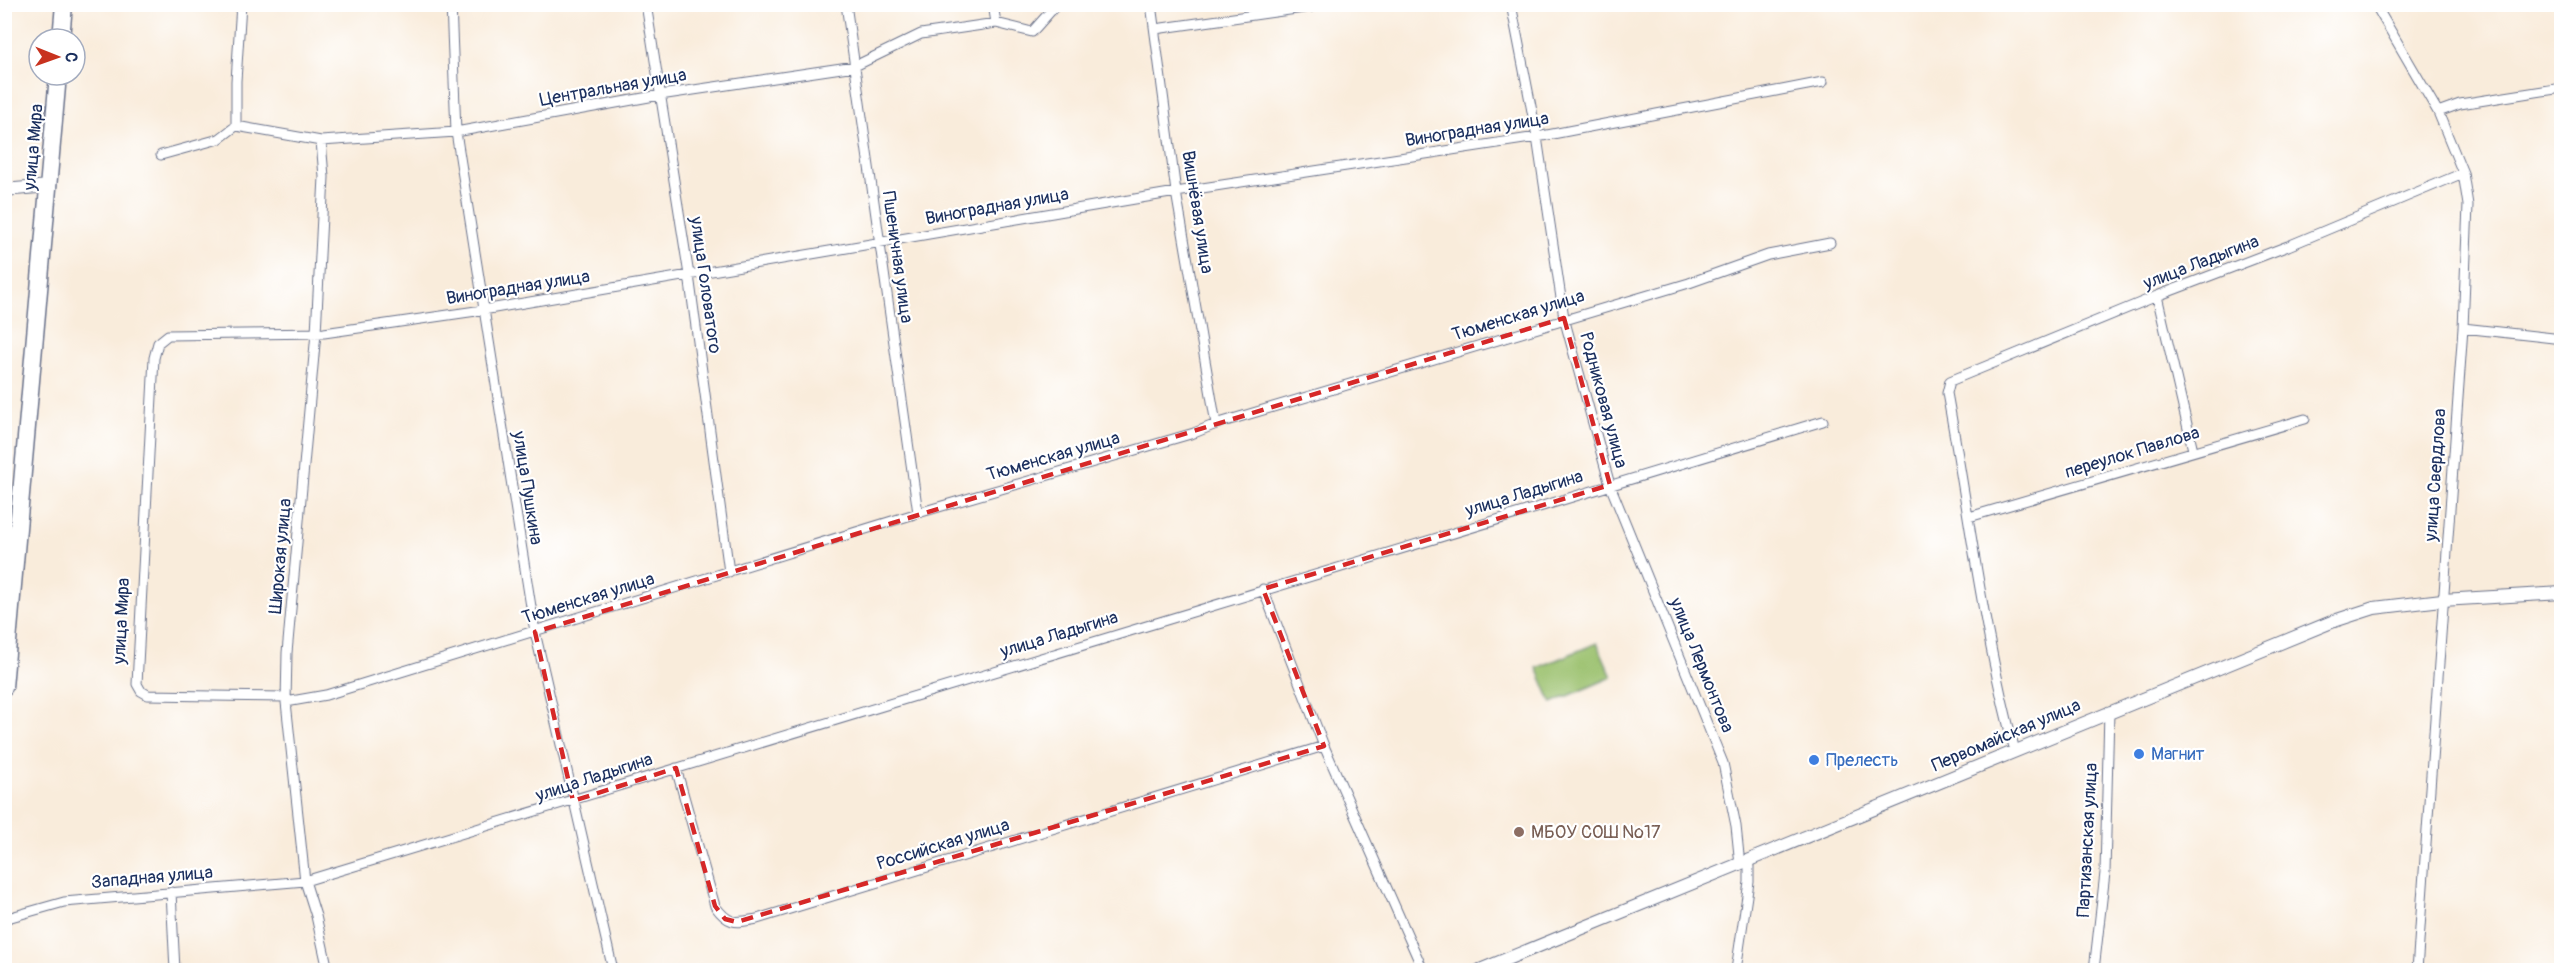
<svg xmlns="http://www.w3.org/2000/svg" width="2566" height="975" viewBox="0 0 2566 975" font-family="Pangolin,sans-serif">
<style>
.park{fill:#9ac06c;stroke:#5a7865;stroke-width:1.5}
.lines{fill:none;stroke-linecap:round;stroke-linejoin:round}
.street-casing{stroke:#69718a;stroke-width:11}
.secondary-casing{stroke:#69718a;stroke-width:14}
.highway-casing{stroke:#69718a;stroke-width:19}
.street{stroke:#fff;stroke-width:9}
.secondary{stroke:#fff;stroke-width:12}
.highway{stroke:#fff;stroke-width:16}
.marked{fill:none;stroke:#d62828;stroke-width:4.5;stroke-dasharray:12 8;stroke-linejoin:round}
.shop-dot{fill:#3f7fe0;stroke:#fff;stroke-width:2}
.education-dot{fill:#8d6e63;stroke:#fff;stroke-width:2}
.labels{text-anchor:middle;stroke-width:4.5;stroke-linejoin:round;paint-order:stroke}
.street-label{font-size:18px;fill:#1b2f5e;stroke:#fff}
.shop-label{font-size:18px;fill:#366cbe;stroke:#fff;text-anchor:start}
.education-label{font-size:18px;fill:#785e54;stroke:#fff;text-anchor:start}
</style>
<rect width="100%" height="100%" fill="#fff"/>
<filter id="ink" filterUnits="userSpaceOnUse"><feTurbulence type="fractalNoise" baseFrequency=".0167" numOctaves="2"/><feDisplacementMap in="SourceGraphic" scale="12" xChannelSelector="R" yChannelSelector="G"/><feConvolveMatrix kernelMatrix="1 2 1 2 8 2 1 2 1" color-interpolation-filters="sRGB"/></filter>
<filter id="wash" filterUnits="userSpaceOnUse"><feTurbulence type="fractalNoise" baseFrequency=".008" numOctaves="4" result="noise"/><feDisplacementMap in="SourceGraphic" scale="24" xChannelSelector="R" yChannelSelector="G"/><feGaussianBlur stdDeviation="1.35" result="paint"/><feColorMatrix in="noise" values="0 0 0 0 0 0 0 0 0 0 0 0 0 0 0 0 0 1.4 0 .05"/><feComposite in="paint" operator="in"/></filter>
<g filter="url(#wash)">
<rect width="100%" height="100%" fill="#f9ecdb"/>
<!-- park -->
<path class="park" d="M 1597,643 L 1612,677 L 1552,703 L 1537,668 Z"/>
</g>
<g filter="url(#ink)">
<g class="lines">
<defs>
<path id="street" d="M 451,4 L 456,132 L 535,632 L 613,970
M 646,4 L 689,275 L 729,572
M 846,4 L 918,513
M 993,4 L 996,23
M 1151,4 L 1176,192 L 1216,424
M 1511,4 L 1537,137 L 1564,318 L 1610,485 L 1723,763 L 1736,826 L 1740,865
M 2375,4 L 2438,112 L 2463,173 L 2468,205 L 2463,328 L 2417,970
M 1155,29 L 1311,7 L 1316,4
M 2438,112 L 2460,104 L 2562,88
M 236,126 L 236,81 L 241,4
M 321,141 L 324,177 L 316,333 L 287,653 L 286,702 L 305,881 L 316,916 L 328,970
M 161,155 L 219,139 L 236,126 L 321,141 L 456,132 L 660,95 L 855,66 L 921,34 L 996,23 L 1032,32 L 1057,4
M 2157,296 L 2193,450
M 2463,328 L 2562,339
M 1969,517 L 2305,419
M 1263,589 L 1324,746 L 1423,970
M 286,697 L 148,695 L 141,691 L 137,684 L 154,358 L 158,343 L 168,335 L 324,333 L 483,310 L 1176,192 L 1537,137 L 1823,82
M 286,702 L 326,695 L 918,513 L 1194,433 L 1216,424 L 1689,283 L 1768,255 L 1830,243
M 2015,751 C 1983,634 1969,512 1947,393 L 1950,381 L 2157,296 L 2288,246 L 2463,173
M 676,768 L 715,906 C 729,925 735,923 757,919 L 1324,746
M 171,892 L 175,970
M 4,919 L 64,902 L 305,881 L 1823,421
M 1736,970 L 1749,882 L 1749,862
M 2094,970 L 2105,873 L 2109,711"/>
<path id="secondary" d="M 4,190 L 49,186
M 1480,970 L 2334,621 L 2374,608 L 2442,600 L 2562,593"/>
<path id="highway" d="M 61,39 L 64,4
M 4,687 L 58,75"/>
</defs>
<!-- street casing -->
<use href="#street" class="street-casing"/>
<!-- secondary casing -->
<use href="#secondary" class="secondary-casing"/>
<!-- highway casing -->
<use href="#highway" class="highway-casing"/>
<!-- street -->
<use href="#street" class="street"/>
<!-- secondary -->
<use href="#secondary" class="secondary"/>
<!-- highway -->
<use href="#highway" class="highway"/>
</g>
</g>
<!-- marked area -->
<path class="marked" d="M 1564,318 L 1610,485 L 1263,589 L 1324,746 L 737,922 L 725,919 L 715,906 L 676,768 L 573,801 L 535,632 Z"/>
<!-- markers -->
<g class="shop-dot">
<circle cx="2139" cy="754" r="6"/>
<circle cx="1814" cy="760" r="6"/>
</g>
<circle class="education-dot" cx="1519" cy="832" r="6"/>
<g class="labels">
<!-- street labels -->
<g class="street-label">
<text transform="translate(613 87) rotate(-10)" y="6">Центральная улица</text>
<text transform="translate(1477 129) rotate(-9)" y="6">Виноградная улица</text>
<text transform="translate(33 147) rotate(-85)" y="6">улица Мира</text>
<text transform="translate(997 206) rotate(-10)" y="6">Виноградная улица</text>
<text transform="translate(1198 212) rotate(81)" y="6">Вишнёвая улица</text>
<text transform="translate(898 257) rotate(82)" y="6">Пшеничная улица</text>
<text transform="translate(2201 262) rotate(-21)" y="6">улица Ладыгина</text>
<text transform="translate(706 285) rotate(82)" y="6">улица Головатого</text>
<text transform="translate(518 287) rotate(-9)" y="6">Виноградная улица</text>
<text transform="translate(1518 315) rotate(-17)" y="6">Тюменская улица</text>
<text transform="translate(1604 400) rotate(75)" y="6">Родниковая улица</text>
<text transform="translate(2132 452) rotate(-17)" y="6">переулок Павлова</text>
<text transform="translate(1053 456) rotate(-16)" y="6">Тюменская улица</text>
<text transform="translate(2435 475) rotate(-86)" y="6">улица Свердлова</text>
<text transform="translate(528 488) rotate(81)" y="6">улица Пушкина</text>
<text transform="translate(1524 493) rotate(-17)" y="6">улица Ладыгина</text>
<text transform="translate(280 556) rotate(-85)" y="6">Широкая улица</text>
<text transform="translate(588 598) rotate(-17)" y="6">Тюменская улица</text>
<text transform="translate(121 621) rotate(-87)" y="6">улица Мира</text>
<text transform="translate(1059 634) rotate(-17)" y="6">улица Ладыгина</text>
<text transform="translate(1702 665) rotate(68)" y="6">улица Лермонтова</text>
<text transform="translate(2006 735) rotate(-23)" y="6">Первомайская улица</text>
<text transform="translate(594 777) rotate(-18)" y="6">улица Ладыгина</text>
<text transform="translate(2087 840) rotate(-87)" y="6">Партизанская улица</text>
<text transform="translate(943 844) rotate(-17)" y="6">Российская улица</text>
<text transform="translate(152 877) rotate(-5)" y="6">Западная улица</text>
</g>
<!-- shop labels -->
<g class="shop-label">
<text x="2151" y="760">Магнит</text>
<text x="1826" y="766">Прелесть</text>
</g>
<!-- education labels -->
<g class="education-label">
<text x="1531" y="838">МБОУ СОШ №17</text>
</g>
</g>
<!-- margin -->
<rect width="2566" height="975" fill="none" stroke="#fff" stroke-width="24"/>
<!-- north arrow -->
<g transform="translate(57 57) rotate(91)"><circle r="28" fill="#ffffff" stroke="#a4acbf" stroke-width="1.5"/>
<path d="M0-4.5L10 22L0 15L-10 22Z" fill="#c8321e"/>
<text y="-9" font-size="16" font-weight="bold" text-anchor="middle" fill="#1b2f5e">С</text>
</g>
</svg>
